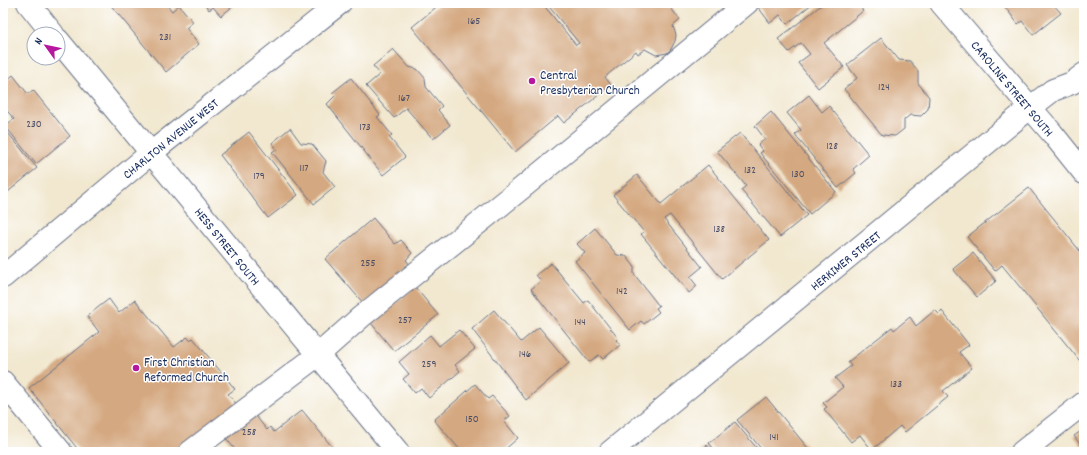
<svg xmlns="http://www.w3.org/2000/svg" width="1087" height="455" viewBox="0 0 1087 455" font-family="Dekko,sans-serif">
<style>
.building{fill:#d4a880}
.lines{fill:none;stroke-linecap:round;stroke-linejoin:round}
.minor-casing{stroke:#667086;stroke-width:24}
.minor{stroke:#fff;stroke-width:22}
.poi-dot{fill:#b5179e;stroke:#fff;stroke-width:1.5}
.labels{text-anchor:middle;stroke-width:3;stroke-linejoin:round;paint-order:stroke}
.number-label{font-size:11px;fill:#494d66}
.poi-label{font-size:13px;fill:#1b2f5e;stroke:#fff;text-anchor:start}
.street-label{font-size:13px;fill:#1b2f5e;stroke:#fff}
</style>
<rect width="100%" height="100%" fill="#fff"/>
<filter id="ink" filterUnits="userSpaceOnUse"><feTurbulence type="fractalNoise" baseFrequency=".025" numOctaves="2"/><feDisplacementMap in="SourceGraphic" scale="8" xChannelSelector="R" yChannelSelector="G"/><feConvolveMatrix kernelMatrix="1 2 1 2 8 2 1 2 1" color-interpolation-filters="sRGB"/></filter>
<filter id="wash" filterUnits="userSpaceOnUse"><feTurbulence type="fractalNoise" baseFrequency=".012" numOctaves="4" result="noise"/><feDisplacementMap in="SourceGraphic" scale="16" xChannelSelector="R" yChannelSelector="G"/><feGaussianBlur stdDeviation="0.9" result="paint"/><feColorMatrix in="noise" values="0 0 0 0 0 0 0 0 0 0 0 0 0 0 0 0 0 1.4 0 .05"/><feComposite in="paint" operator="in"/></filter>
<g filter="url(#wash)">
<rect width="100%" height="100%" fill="#f2e8d0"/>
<g id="blocks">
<!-- building -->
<path class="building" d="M 109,3 L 165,3 L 172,11 L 179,5 L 193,22 L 186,28 L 199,44 L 166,72 Z
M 204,3 L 237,3 L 221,16 L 213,7 L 209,10 Z
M 441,3 L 522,3 L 524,5 L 527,3 L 542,3 L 576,45 L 579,43 L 546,3 L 667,3 L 680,20 L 673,26 L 676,35 L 675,41 L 671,49 L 667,53 L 656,55 L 645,49 L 638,54 L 636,51 L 605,77 L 611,85 L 564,123 L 558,116 L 515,152 L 412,27 Z
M 763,3 L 813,3 L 787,24 L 780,15 L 770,23 L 758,7 Z
M 824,3 L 857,3 L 863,11 L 824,43 L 844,67 L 818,88 L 798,63 L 810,54 L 801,43 L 789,52 L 778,39 Z
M 1002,3 L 1052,3 L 1061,13 L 1033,35 L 1022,21 L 1018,24 Z
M 881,38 L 899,60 L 910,61 L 918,71 L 918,83 L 929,97 L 928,109 L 921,116 L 910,115 L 904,120 L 904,129 L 895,136 L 882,135 L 844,89 L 857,78 L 847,65 Z
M 393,49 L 409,67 L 417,69 L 425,78 L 426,87 L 442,106 L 438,110 L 450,125 L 433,139 L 406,108 L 394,118 L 366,86 L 380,74 L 373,66 Z
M 13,75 L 28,94 L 33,90 L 70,136 L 36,164 L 5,126 L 14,119 L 3,106 L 3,84 Z
M 351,78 L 380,115 L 377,117 L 392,135 L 389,137 L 405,157 L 383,175 L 327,104 L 335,96 L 332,93 Z
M 809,95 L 822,112 L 829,106 L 869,155 L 853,169 L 856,173 L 838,188 L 795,135 L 801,130 L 787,113 Z
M 771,112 L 836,192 L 810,214 L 760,153 L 763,151 L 758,145 L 765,139 L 755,126 Z
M 290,128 L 301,143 L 312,144 L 326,161 L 323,172 L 335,187 L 314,204 L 272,152 L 277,149 L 272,143 Z
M 249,132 L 298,195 L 268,218 L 220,155 Z
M 8,133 L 37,168 L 3,196 L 3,137 Z
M 740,133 L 807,215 L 780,237 L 741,190 L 746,186 L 717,151 Z
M 708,165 L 769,240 L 722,279 L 670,215 L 664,219 L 702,267 L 690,277 L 697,286 L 689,293 L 641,234 L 644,232 L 613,195 L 637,175 L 661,204 Z
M 1029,188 L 1084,256 L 1084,366 L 1002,265 L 995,271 L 967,237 Z
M 373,218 L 395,244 L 401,240 L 412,253 L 406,260 L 410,265 L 364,304 L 325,259 Z
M 595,228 L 617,255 L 626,256 L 634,266 L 634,274 L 659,306 L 656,308 L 659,312 L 644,324 L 641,321 L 630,330 L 575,261 L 585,253 L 577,244 Z
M 973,253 L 996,281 L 977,297 L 953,269 Z
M 551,263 L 584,303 L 588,300 L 618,338 L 616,340 L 620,345 L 603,359 L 599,355 L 589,362 L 531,289 L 541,281 L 536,275 Z
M 415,287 L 438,315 L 394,351 L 371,323 Z
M 109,299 L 119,313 L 135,300 L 174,347 L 187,337 L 190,340 L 193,338 L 235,389 L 228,394 L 238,406 L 180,452 L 80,452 L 29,388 L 99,332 L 87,316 Z
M 494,310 L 521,342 L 539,327 L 569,363 L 526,400 L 472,329 Z
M 935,310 L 939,314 L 942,311 L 969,345 L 959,352 L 972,368 L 943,391 L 948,397 L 905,432 L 900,426 L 872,450 L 860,435 L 851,442 L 824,409 L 827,407 L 823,403 L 843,387 L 835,378 L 851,366 L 848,362 L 892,327 L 894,330 L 910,317 L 916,326 Z
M 459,330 L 475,349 L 455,365 L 460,371 L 429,398 L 421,388 L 415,393 L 403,379 L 409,374 L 399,362 L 430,335 L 439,346 Z
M 475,384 L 488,399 L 492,396 L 510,416 L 504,421 L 518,438 L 502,452 L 462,452 L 434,420 Z
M 766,397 L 811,452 L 764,452 L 737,420 Z
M 251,410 L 267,430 L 270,427 L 274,432 L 302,410 L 333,448 L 327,452 L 237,452 L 222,433 Z
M 735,422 L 760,452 L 716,452 L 709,443 Z
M 1084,429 L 1084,449 L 1074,436 Z
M 707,445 L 712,452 L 698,452 Z"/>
</g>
</g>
<g filter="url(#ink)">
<use href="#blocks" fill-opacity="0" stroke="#667086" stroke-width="1"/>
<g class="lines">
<defs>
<path id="minor" d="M 28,3 L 53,34
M 941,3 L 1052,133 L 1084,173
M 58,40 L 398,452
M 3,277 L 151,153 L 340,3
M 3,382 L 61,452
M 190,452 L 318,355 L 361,317 L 522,188 L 747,3
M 610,452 L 1031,107 L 1053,90 L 1072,83 L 1084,74
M 1022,452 L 1084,403"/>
</defs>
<!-- minor casing -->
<use href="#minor" class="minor-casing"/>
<!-- minor -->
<use href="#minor" class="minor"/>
</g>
</g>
<!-- markers -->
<g class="poi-dot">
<circle cx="532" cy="81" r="4"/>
<circle cx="136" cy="368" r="4"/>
</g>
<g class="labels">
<!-- number labels -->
<g class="number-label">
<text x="474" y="24">165</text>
<text x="165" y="40">231</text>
<text x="884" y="90">124</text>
<text x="404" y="101">167</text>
<text x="34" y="127">230</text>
<text x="365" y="130">173</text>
<text x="832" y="149">128</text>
<text x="304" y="171">117</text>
<text x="750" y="173">132</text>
<text x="798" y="177">130</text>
<text x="259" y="179">179</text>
<text x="719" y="232">138</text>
<text x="368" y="266">255</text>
<text x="622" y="294">142</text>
<text x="405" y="323">257</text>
<text x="580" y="325">144</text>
<text x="525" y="357">146</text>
<text x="429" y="367">259</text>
<text x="896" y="387">133</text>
<text x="472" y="422">150</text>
<text x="249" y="435">258</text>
<text x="774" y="440">141</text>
</g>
<!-- poi labels -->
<g class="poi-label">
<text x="540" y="79">Central<tspan x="540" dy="15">Presbyterian Church</tspan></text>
<text x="144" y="366">First Christian<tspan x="144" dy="15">Reformed Church</tspan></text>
</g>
<!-- street labels -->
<g class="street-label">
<text transform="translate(1013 88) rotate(50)" y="5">CAROLINE STREET SOUTH</text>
<text transform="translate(170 138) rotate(-39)" y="5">CHARLTON AVENUE WEST</text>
<text transform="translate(228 246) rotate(51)" y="5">HESS STREET SOUTH</text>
<text transform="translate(845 260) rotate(-39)" y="5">HERKIMER STREET</text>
</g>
</g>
<!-- margin -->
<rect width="1087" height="455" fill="none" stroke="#fff" stroke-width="16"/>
<!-- north arrow -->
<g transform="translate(46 46) rotate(303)"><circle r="19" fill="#ffffff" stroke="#a4acbf"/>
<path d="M0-3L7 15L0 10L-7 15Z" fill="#b5179e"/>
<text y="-6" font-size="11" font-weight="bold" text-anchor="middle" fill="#1b2f5e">N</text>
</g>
</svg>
